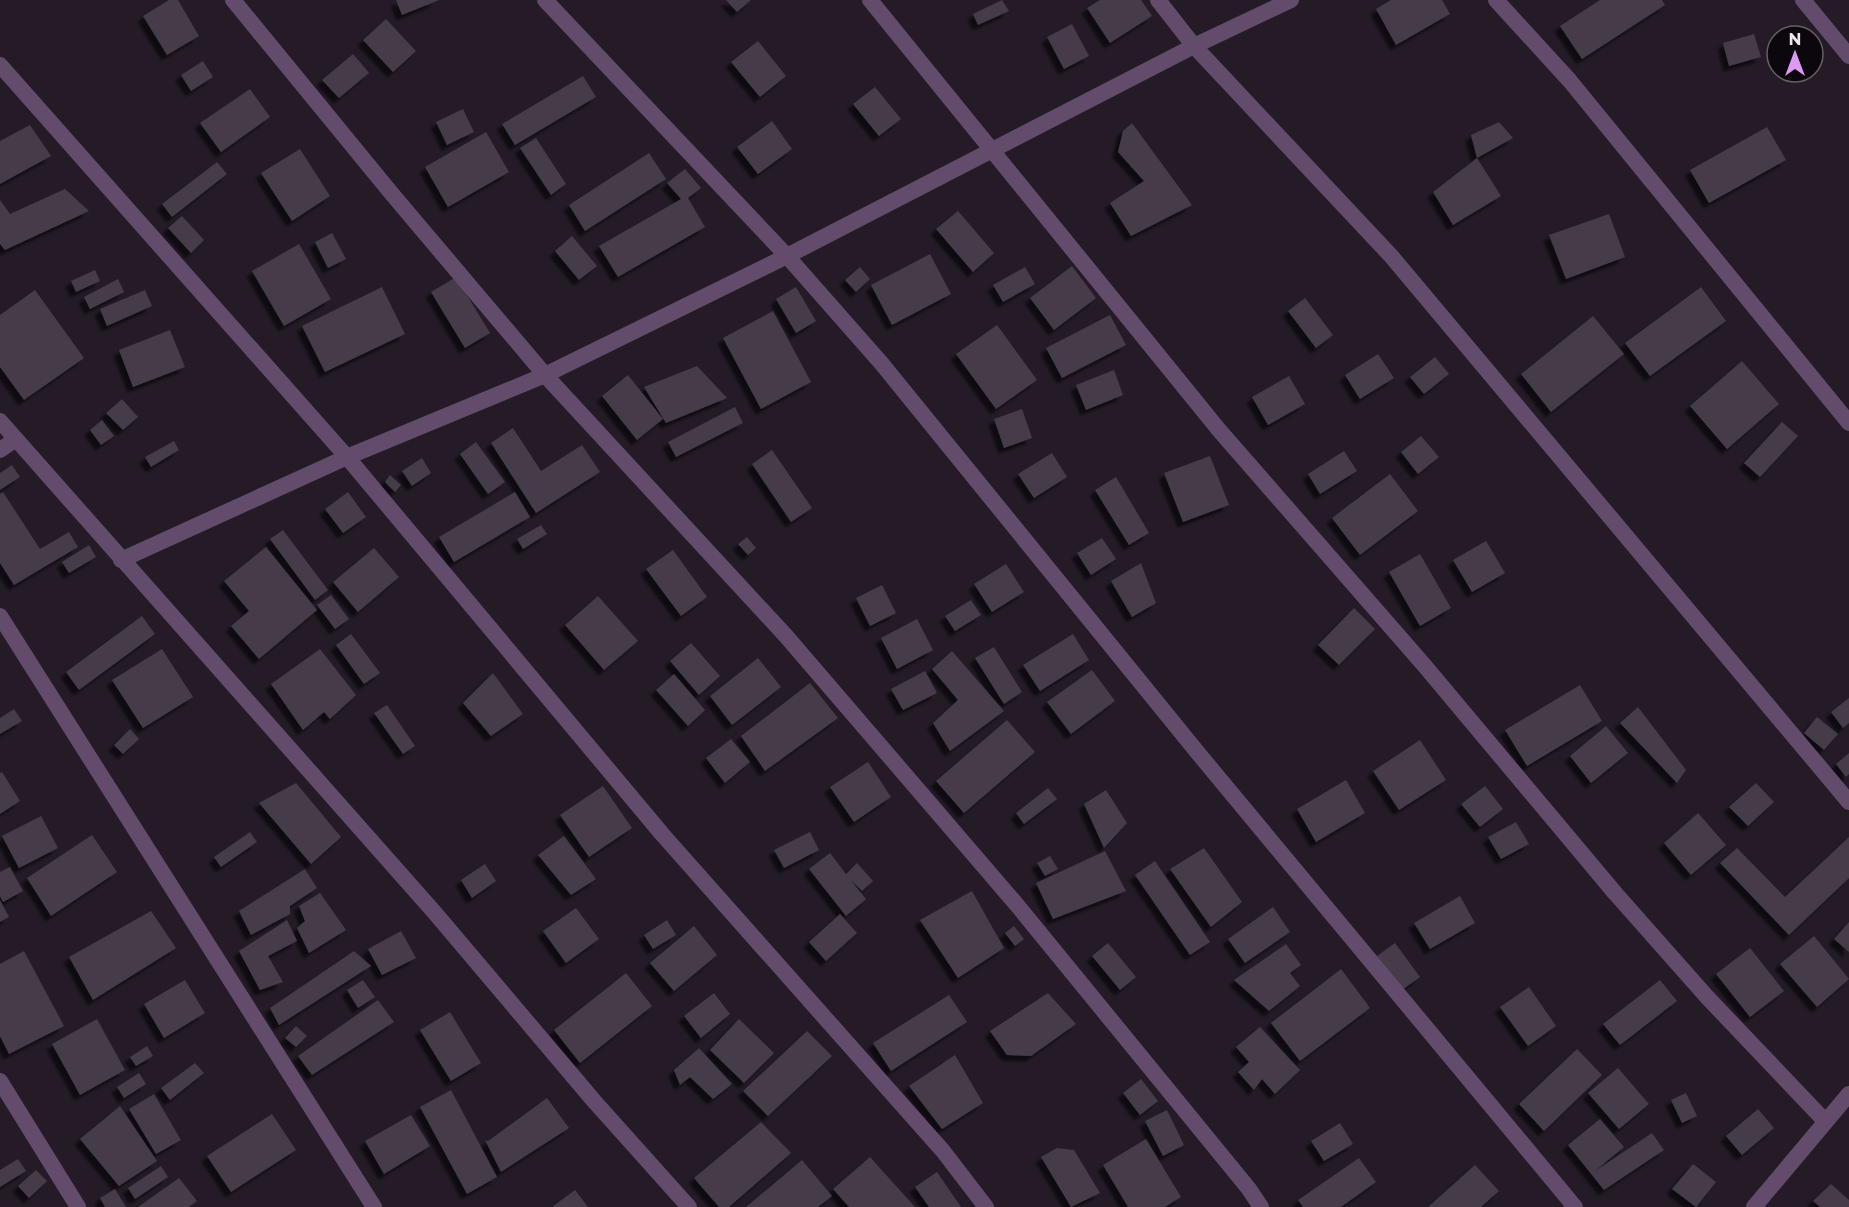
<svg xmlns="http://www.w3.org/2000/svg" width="1849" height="1207" viewBox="0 0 1849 1207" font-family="Montserrat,sans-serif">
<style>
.building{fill:#453b49;filter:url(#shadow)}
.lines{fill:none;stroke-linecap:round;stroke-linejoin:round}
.minor{stroke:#634c6b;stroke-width:16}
</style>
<defs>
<filter id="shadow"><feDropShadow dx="-5.5" dy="5.5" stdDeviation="1.5" flood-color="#0009"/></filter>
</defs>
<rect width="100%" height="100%" fill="#241b27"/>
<!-- building -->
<path class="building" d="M 169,0 L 178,0 L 199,36 L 167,55 L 143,16 Z
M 396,0 L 439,0 L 402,15 Z
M 726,0 L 751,0 L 737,12 Z
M 1002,0 L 1009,11 L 978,25 L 973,14 Z
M 1100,0 L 1141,0 L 1152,16 L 1110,43 L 1087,8 Z
M 1391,0 L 1442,0 L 1450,14 L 1396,45 L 1376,9 Z
M 1600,0 L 1662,0 L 1665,5 L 1582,59 L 1560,26 Z
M 386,19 L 416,51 L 393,72 L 363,40 Z
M 1072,24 L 1089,56 L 1064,69 L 1047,37 Z
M 1754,34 L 1761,57 L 1729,66 L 1723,43 Z
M 758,41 L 786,76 L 760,97 L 731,62 Z
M 353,54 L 369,73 L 339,98 L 322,80 Z
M 203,61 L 213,77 L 191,91 L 181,75 Z
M 583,76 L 596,97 L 515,145 L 502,124 Z
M 875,87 L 901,119 L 879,136 L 853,104 Z
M 250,89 L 270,117 L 221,152 L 200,123 Z
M 463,109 L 474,132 L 447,145 L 436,122 Z
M 772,121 L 792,149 L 758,174 L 737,147 Z
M 1499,122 L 1513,138 L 1477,158 L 1471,135 Z
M 1132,123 L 1192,205 L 1131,236 L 1110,203 L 1144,181 L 1118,152 L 1123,131 Z
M 30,125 L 51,156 L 0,184 L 0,141 Z
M 1767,127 L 1786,160 L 1709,203 L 1690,170 Z
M 486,132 L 509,172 L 448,207 L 425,167 Z
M 536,138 L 566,184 L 551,195 L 520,148 Z
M 300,149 L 330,196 L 292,221 L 261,173 Z
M 649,153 L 666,179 L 585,231 L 569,205 Z
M 1477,158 L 1501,196 L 1453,225 L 1433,192 Z
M 217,162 L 227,174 L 172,217 L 162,204 Z
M 685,169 L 701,188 L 688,198 L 705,227 L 618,277 L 599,246 L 681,199 L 667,183 Z
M 65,189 L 89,211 L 5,250 L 0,244 L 0,200 L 10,214 Z
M 958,211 L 994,253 L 973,272 L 936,229 Z
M 1609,214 L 1625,257 L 1566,279 L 1549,235 Z
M 182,216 L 204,240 L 191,253 L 168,228 Z
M 332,233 L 346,259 L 328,268 L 315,242 Z
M 572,236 L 597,266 L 579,280 L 555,251 Z
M 299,244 L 331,299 L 284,326 L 252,271 Z
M 930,254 L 951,294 L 892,325 L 871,285 Z
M 1072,266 L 1096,298 L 1054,330 L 1030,298 Z
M 860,267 L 870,279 L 856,292 L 845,280 Z
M 1025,267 L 1035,284 L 1003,302 L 993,285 Z
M 95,270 L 100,281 L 76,292 L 71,281 Z
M 456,277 L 490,333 L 465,348 L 431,292 Z
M 118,279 L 124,292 L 90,309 L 84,297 Z
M 382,287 L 405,334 L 325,372 L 302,326 Z
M 796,287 L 816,321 L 796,333 L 776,299 Z
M 1701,287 L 1726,321 L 1650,376 L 1625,343 Z
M 35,290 L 84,358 L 24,400 L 0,367 L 0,315 Z
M 145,290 L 152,306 L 107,326 L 100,309 Z
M 1305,298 L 1333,335 L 1316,348 L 1288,311 Z
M 773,311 L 811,382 L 761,409 L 723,338 Z
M 1110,315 L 1126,345 L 1062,378 L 1046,348 Z
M 1593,316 L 1624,354 L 1551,412 L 1521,374 Z
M 997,325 L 1037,380 L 996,409 L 956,354 Z
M 170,330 L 185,367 L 133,387 L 119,350 Z
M 1378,354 L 1394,378 L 1360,399 L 1345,375 Z
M 1435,357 L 1449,374 L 1424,394 L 1410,377 Z
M 1742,361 L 1779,404 L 1727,449 L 1690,406 Z
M 697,366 L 727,398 L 666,423 L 644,387 Z
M 1114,370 L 1123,395 L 1086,410 L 1076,385 Z
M 628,375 L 663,419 L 637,440 L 602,396 Z
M 1289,376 L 1305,404 L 1268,425 L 1252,397 Z
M 122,399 L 138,417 L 123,430 L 106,413 Z
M 735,407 L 743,423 L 676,457 L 668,442 Z
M 1022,409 L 1032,438 L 1004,448 L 994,419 Z
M 102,420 L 114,436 L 101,445 L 90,430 Z
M 1782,422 L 1798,436 L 1760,477 L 1744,463 Z
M 513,428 L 541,471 L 582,445 L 600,472 L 536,513 L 491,443 Z
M 1421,436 L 1439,457 L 1418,474 L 1401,452 Z
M 174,441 L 179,450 L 151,467 L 145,457 Z
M 476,442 L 505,482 L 488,494 L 460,454 Z
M 772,450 L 812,508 L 791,522 L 752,464 Z
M 1344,451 L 1357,471 L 1320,494 L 1308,474 Z
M 1052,453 L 1067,477 L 1034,498 L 1018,474 Z
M 1210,456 L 1229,505 L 1183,522 L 1164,473 Z
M 422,458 L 431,473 L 412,486 L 402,471 Z
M 12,465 L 20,477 L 0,490 L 0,473 Z
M 1390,474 L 1418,511 L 1360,555 L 1332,518 Z
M 390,475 L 401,485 L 395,492 L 385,482 Z
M 1116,477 L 1149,533 L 1129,545 L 1095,490 Z
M 3,492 L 40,549 L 69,532 L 78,547 L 14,585 L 0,563 L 0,494 Z
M 348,492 L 366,517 L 343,533 L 325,509 Z
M 515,492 L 530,517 L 454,562 L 439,537 Z
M 541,525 L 547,534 L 523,549 L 517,539 Z
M 283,530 L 328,590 L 315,600 L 270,539 Z
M 747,537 L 756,548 L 748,555 L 738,544 Z
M 1102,538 L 1116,559 L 1091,575 L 1077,553 Z
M 1486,541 L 1505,573 L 1472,592 L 1453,560 Z
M 89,545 L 96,557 L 69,573 L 62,562 Z
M 266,547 L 317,610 L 259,659 L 231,626 L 249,611 L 224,581 Z
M 374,548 L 399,577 L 358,612 L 333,582 Z
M 673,550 L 707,597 L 681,616 L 646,569 Z
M 1420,554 L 1451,608 L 1420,626 L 1389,572 Z
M 1141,563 L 1156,603 L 1132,617 L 1111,581 Z
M 1006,564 L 1024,592 L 992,612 L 974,584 Z
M 882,585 L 896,613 L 870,626 L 856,598 Z
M 331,595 L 349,619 L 335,629 L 317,605 Z
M 598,596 L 638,641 L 604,670 L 565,625 Z
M 971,600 L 981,615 L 955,631 L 945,616 Z
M 1354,608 L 1375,629 L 1339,665 L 1318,645 Z
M 142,616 L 155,634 L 79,690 L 66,672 Z
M 917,619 L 933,650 L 897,669 L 881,638 Z
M 351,634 L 380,673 L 364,684 L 336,645 Z
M 1073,634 L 1089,660 L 1040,691 L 1023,665 Z
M 691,643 L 720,676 L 699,695 L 670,661 Z
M 994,647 L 1022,692 L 1004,704 L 975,658 Z
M 162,649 L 193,697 L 143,728 L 112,680 Z
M 320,649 L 356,695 L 330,719 L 324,712 L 303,730 L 271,684 Z
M 952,651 L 1004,711 L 950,751 L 933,723 L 958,700 L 932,669 Z
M 758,658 L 781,687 L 732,725 L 710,696 Z
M 1092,670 L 1115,701 L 1071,734 L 1047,702 Z
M 925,671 L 937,693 L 903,710 L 891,689 Z
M 493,673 L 523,714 L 491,736 L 463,703 Z
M 674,674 L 705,710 L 688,726 L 656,690 Z
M 810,683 L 838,718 L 765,771 L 741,736 Z
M 1580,685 L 1602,721 L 1527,766 L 1505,730 Z
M 1849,698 L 1849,723 L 1843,728 L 1831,712 Z
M 387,705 L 415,746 L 403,754 L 374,713 Z
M 1638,707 L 1686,770 L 1677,783 L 1620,723 Z
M 14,709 L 22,721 L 0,734 L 0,718 Z
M 1817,717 L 1838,734 L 1824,750 L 1804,733 Z
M 1007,720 L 1035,752 L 964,813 L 936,781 Z
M 1606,726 L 1628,753 L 1591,783 L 1570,756 Z
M 130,729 L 139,739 L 123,754 L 114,745 Z
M 731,739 L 750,762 L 725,783 L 706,758 Z
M 1420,740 L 1446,780 L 1399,810 L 1373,771 Z
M 1849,753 L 1849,774 L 1846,777 L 1836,764 Z
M 868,762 L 891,797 L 854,822 L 830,787 Z
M 2,772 L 20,801 L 0,814 L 0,773 Z
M 1346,780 L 1365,813 L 1316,842 L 1297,809 Z
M 296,783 L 341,837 L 311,864 L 259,803 Z
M 1756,783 L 1774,802 L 1748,826 L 1729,807 Z
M 603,786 L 632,828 L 589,857 L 560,815 Z
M 1485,786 L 1503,809 L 1480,827 L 1461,804 Z
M 1048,788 L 1057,799 L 1024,824 L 1016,813 Z
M 1106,790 L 1127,823 L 1104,848 L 1084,804 Z
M 1698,813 L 1726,845 L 1691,875 L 1664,843 Z
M 41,816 L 58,848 L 19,868 L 2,836 Z
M 1516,822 L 1529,844 L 1501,859 L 1488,837 Z
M 250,832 L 257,842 L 221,867 L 214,857 Z
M 810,832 L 819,850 L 784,868 L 774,850 Z
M 92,835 L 117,872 L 51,916 L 27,878 Z
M 564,836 L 596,879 L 571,895 L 538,855 Z
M 1849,837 L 1849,878 L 1789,935 L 1720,863 L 1737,848 L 1785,897 Z
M 1204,848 L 1242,902 L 1211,927 L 1170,869 Z
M 1105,851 L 1126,891 L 1053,919 L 1036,883 Z
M 830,853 L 846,874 L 857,863 L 873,881 L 862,891 L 850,879 L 866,899 L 846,916 L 809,869 Z
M 1050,856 L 1058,869 L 1045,876 L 1037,863 Z
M 1155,861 L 1210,942 L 1190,955 L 1135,875 Z
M 485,864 L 496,881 L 472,898 L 461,880 Z
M 10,867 L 23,891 L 3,902 L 0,896 L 0,872 Z
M 305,869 L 317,888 L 290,906 L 290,914 L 251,935 L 239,911 Z
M 972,891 L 1004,948 L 958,978 L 920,920 Z
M 320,893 L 346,930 L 309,953 L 297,928 L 305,921 L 299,906 Z
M 1460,896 L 1475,923 L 1430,949 L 1414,923 Z
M 0,900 L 9,917 L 0,922 Z
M 1273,907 L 1290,932 L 1245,963 L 1228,939 Z
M 576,908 L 599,939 L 566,963 L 543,931 Z
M 151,911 L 176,948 L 93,1000 L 69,957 Z
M 840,914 L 857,933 L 826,961 L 809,942 Z
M 287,920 L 297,941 L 268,956 L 283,982 L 260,990 L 239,951 Z
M 667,920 L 676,935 L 653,949 L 644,935 Z
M 1849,922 L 1849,952 L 1834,939 Z
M 694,926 L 717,955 L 674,991 L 650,963 Z
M 1014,926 L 1024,939 L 1015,946 L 1005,933 Z
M 401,931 L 416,958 L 382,975 L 368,949 Z
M 1814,936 L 1849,979 L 1817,1007 L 1780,964 Z
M 1108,943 L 1136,977 L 1120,990 L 1092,956 Z
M 1395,943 L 1420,977 L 1402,990 L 1377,956 Z
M 1286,944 L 1301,965 L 1290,973 L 1300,986 L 1269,1011 L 1234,980 Z
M 1750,948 L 1784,991 L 1750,1017 L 1716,974 Z
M 24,951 L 64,1026 L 9,1054 L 0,1036 L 0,964 Z
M 354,951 L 371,966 L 279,1025 L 270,1008 Z
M 1341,969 L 1370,1008 L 1300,1061 L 1271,1023 Z
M 626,973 L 652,1006 L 580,1063 L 554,1030 Z
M 185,980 L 205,1013 L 164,1038 L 144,1004 Z
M 363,980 L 375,997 L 358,1008 L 347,990 Z
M 1660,980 L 1677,1001 L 1620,1045 L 1603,1024 Z
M 1529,987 L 1556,1026 L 1528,1046 L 1500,1007 Z
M 714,993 L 730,1014 L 701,1038 L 684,1016 Z
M 1048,993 L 1076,1024 L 1031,1056 L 1007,1055 L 990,1031 Z
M 949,995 L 967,1022 L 891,1071 L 873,1043 Z
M 378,1000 L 394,1022 L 312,1075 L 298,1056 Z
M 450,1012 L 481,1063 L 451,1081 L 420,1030 Z
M 97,1019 L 125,1070 L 80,1095 L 52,1044 Z
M 739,1019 L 774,1053 L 744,1083 L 710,1050 Z
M 296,1026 L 307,1036 L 296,1047 L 285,1038 Z
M 1260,1027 L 1300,1070 L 1275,1094 L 1262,1079 L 1254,1090 L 1238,1072 L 1249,1062 L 1236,1047 Z
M 807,1031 L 832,1056 L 768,1116 L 743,1091 Z
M 147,1046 L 153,1056 L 136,1066 L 130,1057 Z
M 699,1048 L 732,1084 L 713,1099 L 690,1077 L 680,1085 L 674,1070 Z
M 1577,1049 L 1602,1075 L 1544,1131 L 1519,1104 Z
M 955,1055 L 983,1103 L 942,1129 L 909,1086 Z
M 195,1063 L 204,1073 L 170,1100 L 161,1088 Z
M 1618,1068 L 1649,1104 L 1619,1129 L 1588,1093 Z
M 139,1073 L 146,1084 L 124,1098 L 117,1087 Z
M 1141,1079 L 1158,1101 L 1140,1115 L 1123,1093 Z
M 451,1090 L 497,1177 L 467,1194 L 420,1107 Z
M 1686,1093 L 1697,1116 L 1682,1123 L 1671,1100 Z
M 154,1094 L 181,1140 L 156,1154 L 129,1109 Z
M 547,1098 L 569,1128 L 501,1172 L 485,1140 L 488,1141 Z
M 120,1106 L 157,1161 L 119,1186 L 80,1139 Z
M 1758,1109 L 1774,1128 L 1742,1155 L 1726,1136 Z
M 1167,1110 L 1184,1145 L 1163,1156 L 1145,1121 Z
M 272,1114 L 296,1150 L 231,1192 L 207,1156 Z
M 411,1115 L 430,1146 L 384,1174 L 365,1141 Z
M 1600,1119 L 1624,1147 L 1595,1171 L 1652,1133 L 1664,1150 L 1604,1190 L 1568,1145 Z
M 761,1122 L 791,1153 L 729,1207 L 719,1207 L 694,1178 Z
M 1340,1123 L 1353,1144 L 1324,1161 L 1311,1141 Z
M 1146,1139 L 1181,1197 L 1165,1207 L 1128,1207 L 1103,1165 Z
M 1057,1148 L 1074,1150 L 1100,1193 L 1071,1207 L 1041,1157 Z
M 870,1157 L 915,1207 L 849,1207 L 833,1189 Z
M 1359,1158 L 1376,1182 L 1341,1207 L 1303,1207 L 1298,1200 Z
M 18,1159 L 26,1171 L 0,1187 L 0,1170 Z
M 802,1160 L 832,1196 L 818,1207 L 746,1207 Z
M 1693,1164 L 1716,1182 L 1696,1207 L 1672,1189 Z
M 1475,1165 L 1499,1191 L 1481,1207 L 1428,1207 Z
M 161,1166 L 168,1177 L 135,1199 L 128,1188 Z
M 36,1170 L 47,1181 L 29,1198 L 18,1186 Z
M 937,1172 L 961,1207 L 929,1207 L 915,1187 Z
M 179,1178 L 197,1201 L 189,1207 L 138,1207 Z
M 1831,1184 L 1849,1200 L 1849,1207 L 1820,1207 L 1813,1201 Z
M 115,1189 L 126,1207 L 105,1207 L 100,1198 Z
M 575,1190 L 588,1207 L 552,1207 Z"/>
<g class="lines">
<!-- minor -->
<path class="minor" d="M 233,0 L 392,194 L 545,375 L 786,636 L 1017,905 L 1249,1189 L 1261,1207
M 545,0 L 787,256 L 882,364 L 1198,753 L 1575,1207
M 870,0 L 1219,430 L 1424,665 L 1615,893 L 1707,997 L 1825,1121
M 1158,0 L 1194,46 L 1392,257 L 1849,802
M 1496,0 L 1570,81 L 1849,423
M 1803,0 L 1849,56
M 0,65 L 347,457 L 662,834 L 943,1151 L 986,1207
M 0,421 L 435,913 L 594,1101 L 689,1207
M 0,450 L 16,439
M 121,560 L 347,457 L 545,375 L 787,256 L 1194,46 L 1291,0
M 0,616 L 374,1207
M 0,1081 L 78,1207
M 1754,1207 L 1849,1094"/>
</g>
<!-- north arrow -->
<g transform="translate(1795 54)"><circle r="28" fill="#0b070c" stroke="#656067" stroke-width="1.5"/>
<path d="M0-4.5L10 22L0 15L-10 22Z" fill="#dd99f4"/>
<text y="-9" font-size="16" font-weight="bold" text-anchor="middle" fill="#ede6ef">N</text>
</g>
</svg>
